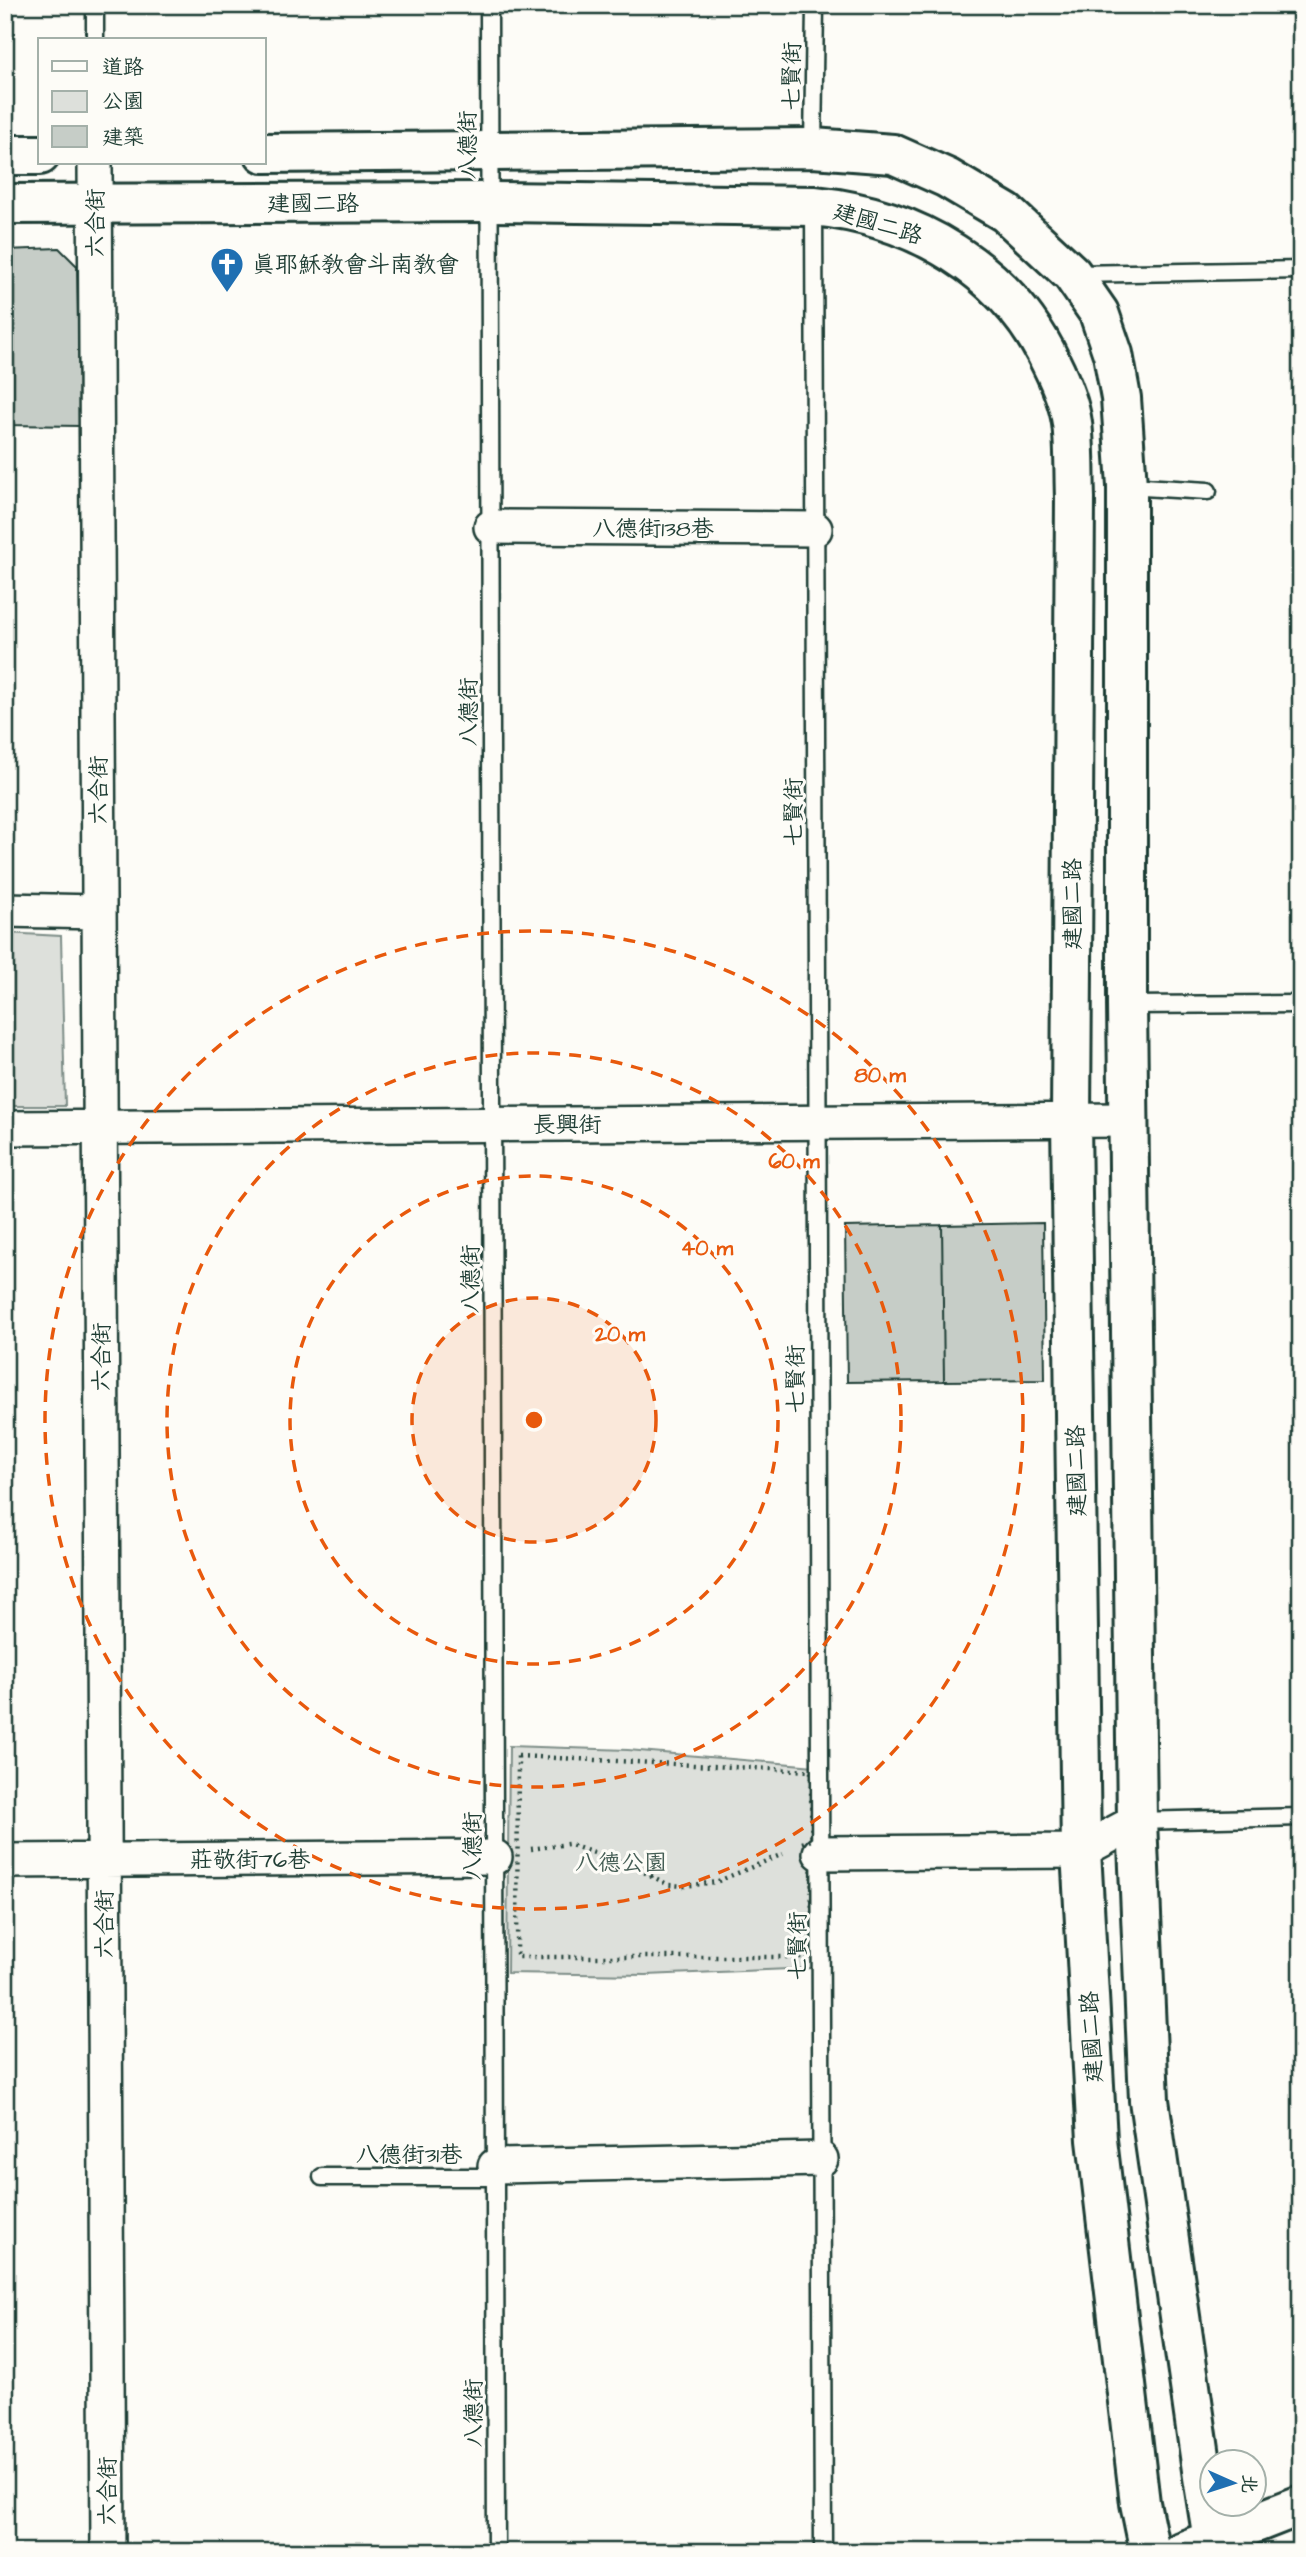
<svg xmlns="http://www.w3.org/2000/svg" width="1306" height="2557" viewBox="0 0 1306 2557" font-family="'Architects Daughter','LXGW WenKai TC',sans-serif">
<style>
.green{fill:#dde0db;stroke:#7e8e88;stroke-width:2}
.building{fill:#c6cdc7;stroke:#1f3d34;stroke-width:2}
.lines{fill:none;stroke-linecap:round;stroke-linejoin:round}
.lane-casing{stroke:#1f3d34;stroke-width:21}
.street-casing{stroke:#1f3d34;stroke-width:38}
.secondary-casing{stroke:#1f3d34;stroke-width:44}
.path{stroke:#1f3d34;stroke-width:4.5;stroke-dasharray:2 5;stroke-linecap:butt}
.lane{stroke:#fdfcf7;stroke-width:16}
.street{stroke:#fdfcf7;stroke-width:33}
.secondary{stroke:#fdfcf7;stroke-width:38}
.path-bridge{stroke:#1f3d34;stroke-width:4.5;stroke-dasharray:2 5;stroke-linecap:butt}
.ring{fill:none;stroke:#e8590c;stroke-width:3.5;stroke-dasharray:12 9}
.labels{text-anchor:middle;stroke-width:6;stroke-linejoin:round;paint-order:stroke}
.street-label{font-size:23px;fill:#1f3d34;stroke:#fdfcf7}
.poi-label{font-size:23px;fill:#1f3d34;stroke:#fdfcf7;text-anchor:start}
.park-label{font-size:23px;fill:#455e55;stroke:#fdfcf7}
.centre{fill:#e8590c;stroke:#fdfcf7;stroke-width:3.5}
.ring-label{font-size:21px;text-anchor:middle;font-weight:bold;fill:#e8590c;stroke:#fdfcf7;stroke-width:6;stroke-linejoin:round;paint-order:stroke}
</style>
<rect width="100%" height="100%" fill="#fdfcf7"/>
<filter id="ink" filterUnits="userSpaceOnUse"><feTurbulence type="fractalNoise" baseFrequency=".0143" numOctaves="2"/><feDisplacementMap in="SourceGraphic" scale="14" xChannelSelector="R" yChannelSelector="G"/><feConvolveMatrix kernelMatrix="1 2 1 2 8 2 1 2 1" color-interpolation-filters="sRGB"/></filter>
<g filter="url(#ink)">
<!-- green -->
<path class="green" d="M 5,933 L 61,936 L 65,1106 L 5,1106 Z
M 509,1746 L 628,1750 L 814,1766 L 813,1968 L 646,1975 L 507,1973 Z"/>
<!-- building -->
<path class="building" d="M 59,248 L 77,266 L 80,426 L 5,425 L 5,250 Z
M 1043,1223 L 1045,1380 L 944,1381 L 942,1225 Z
M 942,1225 L 944,1381 L 847,1382 L 845,1227 Z"/>
<g class="lines">
<defs>
<path id="lane" d="M 489,5 L 496,2552
M 95,40 L 95,5
M 813,148 L 815,5
M 814,206 L 823,2552
M 1075,274 L 1301,270
M 1127,486 L 1208,491
M 1127,1005 L 1301,1004
M 1137,1821 L 1301,1817
M 322,2177 L 496,2177"/>
<path id="street" d="M 95,163 L 108,2552
M 491,527 L 815,529
M 5,910 L 98,912
M 5,1128 L 1129,1120
M 820,1853 L 1081,1851 L 1137,1821
M 5,1861 L 495,1857
M 495,2166 L 821,2159"/>
<path id="secondary" d="M 264,153 L 813,148 L 893,154 L 947,178 L 1006,213 L 1072,274 L 1099,313 L 1113,354 L 1121,398 L 1127,486 L 1127,1005 L 1137,1821 L 1149,2100 L 1203,2477 L 1215,2552
M 5,155 L 40,155
M 5,204 L 490,202 L 814,206 C 914,216 1007,269 1051,363 C 1060,381 1069,402 1072,423 C 1075,447 1074,473 1075,498 L 1071,1121 L 1081,1851 L 1097,2140 L 1140,2503 L 1150,2552
M 1181,2552 L 1301,2505"/>
</defs>
<!-- lane casing -->
<use href="#lane" class="lane-casing"/>
<!-- street casing -->
<use href="#street" class="street-casing"/>
<!-- secondary casing -->
<use href="#secondary" class="secondary-casing"/>
<!-- path -->
<path class="path" d="M 518,1756 L 811,1771 L 812,1957 L 517,1957 Z
M 531,1849 L 568,1844 L 632,1866 L 669,1885 L 685,1886 L 716,1882 L 783,1854
M 651,1877 L 660,1861"/>
<!-- lane -->
<use href="#lane" class="lane"/>
<!-- street -->
<use href="#street" class="street"/>
<!-- secondary -->
<use href="#secondary" class="secondary"/>
<!-- path-bridge -->
<path class="path-bridge" d="M 802,1843 L 815,1839"/>
</g>
</g>
<!-- distance rings -->
<circle cx="534" cy="1420" r="122" fill="#e8590c" fill-opacity=".12"/>
<g class="ring">
<circle cx="534" cy="1420" r="122"/>
<circle cx="534" cy="1420" r="244"/>
<circle cx="534" cy="1420" r="367"/>
<circle cx="534" cy="1420" r="489"/>
</g>
<!-- icons -->
<defs>
<symbol id="church-pin" viewBox="-11 -11 22 30"><path d="M0 17L-7.5 6A9.5 9.5 0 1 1 7.5 6Z" fill="#1f6fb2" stroke="#fdfcf7"/><path d="M-1.2-6h2.4v3.5h3.3v2.4h-3.3V6h-2.4V-.1h-3.3v-2.4h3.3Z" fill="#fff"/></symbol>
</defs>
<g fill-rule="evenodd">
<use href="#church-pin" x="208" y="245" width="38" height="52"/>
</g>
<g class="labels">
<!-- street labels -->
<g class="street-label">
<text transform="translate(791 76) rotate(-89)" y="8">七賢街</text>
<text transform="translate(467 145) rotate(-90)" y="8">八德街</text>
<text x="313" y="211">建國二路</text>
<text transform="translate(95 223) rotate(-90)" y="8">六合街</text>
<text transform="translate(878 223) rotate(17)" y="8">建國二路</text>
<text x="653" y="536">八德街138巷</text>
<text transform="translate(468 712) rotate(-90)" y="8">八德街</text>
<text transform="translate(98 790) rotate(-90)" y="8">六合街</text>
<text transform="translate(793 812) rotate(-90)" y="8">七賢街</text>
<text transform="translate(1072 904) rotate(-90)" y="8">建國二路</text>
<text x="567" y="1132">長興街</text>
<text transform="translate(470 1279) rotate(-90)" y="8">八德街</text>
<text transform="translate(101 1357) rotate(-90)" y="8">六合街</text>
<text transform="translate(795 1379) rotate(-90)" y="8">七賢街</text>
<text transform="translate(1076 1471) rotate(-91)" y="8">建國二路</text>
<text transform="translate(472 1846) rotate(-90)" y="8">八德街</text>
<text x="250" y="1867">莊敬街76巷</text>
<text transform="translate(104 1924) rotate(-90)" y="8">六合街</text>
<text transform="translate(797 1946) rotate(-90)" y="8">七賢街</text>
<text transform="translate(1091 2037) rotate(-93)" y="8">建國二路</text>
<text x="409" y="2162">八德街31巷</text>
<text transform="translate(473 2413) rotate(-90)" y="8">八德街</text>
<text transform="translate(107 2491) rotate(-90)" y="8">六合街</text>
</g>
<!-- poi labels -->
<g class="poi-label">
<text x="252" y="272">真耶穌教會斗南教會</text>
</g>
<!-- park labels -->
<g class="park-label">
<text x="621" y="1870">八德公園</text>
</g>
</g>
<circle cx="534" cy="1420" r="10" class="centre"/>
<g class="ring-label">
<text x="880" y="1082">80 m</text>
<text x="794" y="1168">60 m</text>
<text x="707" y="1255">40 m</text>
<text x="620" y="1341">20 m</text>
</g>
<!-- margin -->
<rect width="1306" height="2557" fill="none" stroke="#fdfcf7" stroke-width="28"/>
<rect x="14" y="14" width="1278" height="2529" fill="none" stroke="#1f3d34" stroke-width="2.5" filter="url(#ink)"/>
<!-- legend -->
<rect x="38" y="38" width="228" height="126" fill="#fdfcf7" stroke="#a4b0a9" stroke-width="2"/>
<rect x="52" y="61" width="35" height="10" fill="#fdfcf7" stroke="#a4b0a9" stroke-width="2"/>
<text x="102" y="74" font-size="21" fill="#1f3d34">道路</text>
<rect x="52" y="91" width="35" height="21" fill="#dde0db" stroke="#a4b0a9" stroke-width="2"/>
<text x="102" y="108" font-size="21" fill="#1f3d34">公園</text>
<rect x="52" y="126" width="35" height="21" fill="#c6cdc7" stroke="#a4b0a9" stroke-width="2"/>
<text x="102" y="144" font-size="21" fill="#1f3d34">建築</text>
<!-- north arrow -->
<g transform="translate(1233 2483) rotate(93)"><circle r="33" fill="#fdfcf7" stroke="#a4b0a9" stroke-width="2"/>
<path d="M0-5L12 26L0 18L-12 26Z" fill="#1f6fb2"/>
<text y="-10" font-size="19" font-weight="bold" text-anchor="middle" fill="#1f3d34">北</text>
</g>
</svg>
